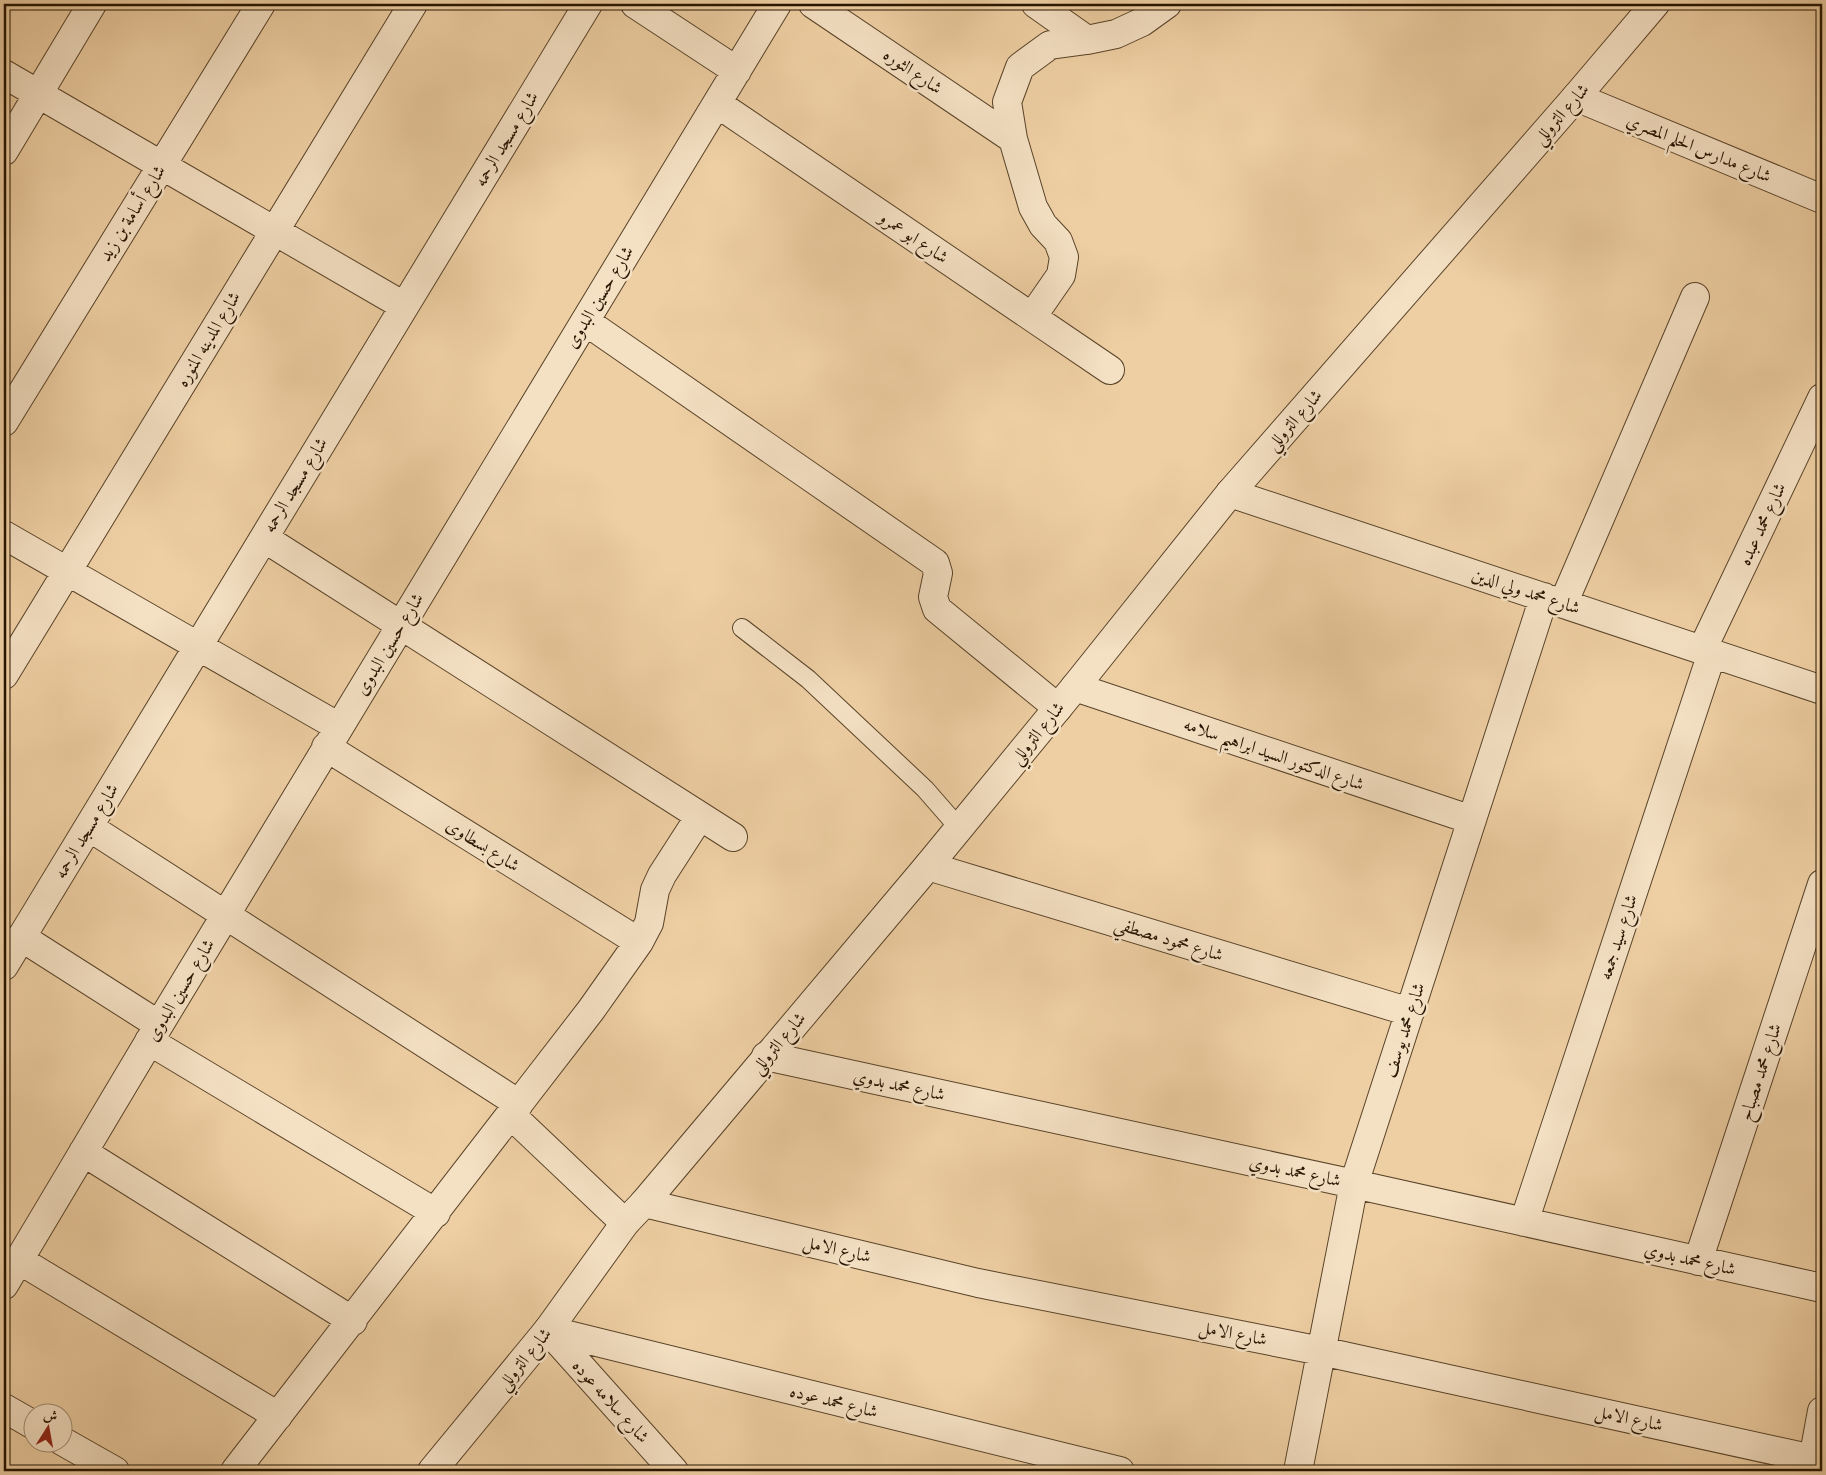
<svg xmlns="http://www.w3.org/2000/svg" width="1826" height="1475" viewBox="0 0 1826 1475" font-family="'IM FELL Great Primer',Amiri,serif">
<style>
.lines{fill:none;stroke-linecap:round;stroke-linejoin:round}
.service-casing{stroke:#594329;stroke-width:20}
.minor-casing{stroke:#594329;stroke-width:30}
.tertiary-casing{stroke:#594329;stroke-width:30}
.service{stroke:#f4e0c3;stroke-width:18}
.minor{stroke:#f4e0c3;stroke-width:28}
.tertiary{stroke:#f4e0c3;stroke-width:28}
.labels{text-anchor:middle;stroke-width:5;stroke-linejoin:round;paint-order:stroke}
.street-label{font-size:18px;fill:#271400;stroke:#f4e0c3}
</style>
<rect width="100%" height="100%" fill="#eecfa3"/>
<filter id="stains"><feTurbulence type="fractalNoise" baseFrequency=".004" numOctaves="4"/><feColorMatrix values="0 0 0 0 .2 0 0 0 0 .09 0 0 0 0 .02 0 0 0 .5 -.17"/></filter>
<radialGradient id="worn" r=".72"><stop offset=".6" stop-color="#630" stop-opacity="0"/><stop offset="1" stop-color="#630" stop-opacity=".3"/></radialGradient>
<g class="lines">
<defs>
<path id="service" d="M 742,628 L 808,679 L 925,789 L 959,828"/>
<path id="minor" d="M 635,4 L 737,71
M 813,4 L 1013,139
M 1036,4 L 1087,40
M 4,74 L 404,306
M 1576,97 L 1822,199
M 718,104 L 1110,370
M 4,151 L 92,4
M 1032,317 L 1061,275 L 1064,257 L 1058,241 L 1043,225 L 1033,207 L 1013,139 L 1007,102 L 1020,67 L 1050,45 L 1087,40 L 1116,34 L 1142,22 L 1167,4
M 585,321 L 935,563 L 938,573 L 933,597 L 937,609 L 1058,708
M 4,422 L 261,4
M 1230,493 L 1822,690
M 4,535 L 339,727
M 264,538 L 733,837
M 1563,604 L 1695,297
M 1702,650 L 1822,398
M 4,675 L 413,4
M 1075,687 L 1472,820
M 326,747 L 639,942
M 89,827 L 519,1104
M 928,866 L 1410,1012
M 21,937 L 159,1025
M 4,966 L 588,4
M 149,1041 L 436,1213
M 766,1056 L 1354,1184 L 1822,1288
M 511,1115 L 625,1223
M 83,1152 L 353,1321
M 644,1203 L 978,1283 L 1321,1351 L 1822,1461
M 1524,1222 L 1712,653
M 19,1260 L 278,1416
M 1698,1261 L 1822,884
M 4,1285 L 159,1025 L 777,4
M 548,1330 L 1120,1471
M 548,1330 L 674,1471
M 4,1408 L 32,1424
M 62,1441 L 115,1471
M 235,1471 L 591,1010 L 639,942 L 649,923 L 655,890 L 662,875 L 700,816
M 1298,1471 L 1354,1184 L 1544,597
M 1811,1471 L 1822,1411"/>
<path id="tertiary" d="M 432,1471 L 548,1330 L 625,1223 L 644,1203 L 928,866 L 1075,687 L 1230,493 L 1576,97 L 1655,4"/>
</defs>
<!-- service casing -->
<use href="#service" class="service-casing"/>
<!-- minor casing -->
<use href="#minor" class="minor-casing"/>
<!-- tertiary casing -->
<use href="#tertiary" class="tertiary-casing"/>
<!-- service -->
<use href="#service" class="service"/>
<!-- minor -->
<use href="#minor" class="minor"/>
<!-- tertiary -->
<use href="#tertiary" class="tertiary"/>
</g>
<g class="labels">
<!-- street labels -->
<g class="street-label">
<text transform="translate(913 71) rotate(34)" y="6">شارع الثوره</text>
<text transform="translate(1561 114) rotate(-49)" y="6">شارع التروللي</text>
<text transform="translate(506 139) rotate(-59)" y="6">شارع مسجد الرحمه</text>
<text transform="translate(1699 148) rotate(22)" y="6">شارع مدارس الحلم المصري</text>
<text transform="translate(132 213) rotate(-58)" y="6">شارع أسامة بن زيد</text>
<text transform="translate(914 237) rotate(34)" y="6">شارع ابو عمرو</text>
<text transform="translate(599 297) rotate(-59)" y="6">شارع حسين البدوى</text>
<text transform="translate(208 339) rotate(-59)" y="6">شارع المدينه المنوره</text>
<text transform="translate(1294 420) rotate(-49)" y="6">شارع التروللي</text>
<text transform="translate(295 485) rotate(-59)" y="6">شارع مسجد الرحمه</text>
<text transform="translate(1762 524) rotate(-65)" y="6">شارع محمد عبده</text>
<text transform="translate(1526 591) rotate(18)" y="6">شارع محمد ولي الدين</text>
<text transform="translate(389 644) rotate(-59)" y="6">شارع حسين البدوى</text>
<text transform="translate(1037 733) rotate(-51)" y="6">شارع التروللي</text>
<text transform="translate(1274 754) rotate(19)" y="6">شارع الدكتور السيد ابراهيم سلامه</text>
<text transform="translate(86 831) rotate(-59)" y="6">شارع مسجد الرحمه</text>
<text transform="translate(483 845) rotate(32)" y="6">شارع بسطاوى</text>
<text transform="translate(1618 937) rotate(-72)" y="6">شارع سيد جمعه</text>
<text transform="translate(1169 939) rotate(17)" y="6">شارع محمود مصطفي</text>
<text transform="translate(180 990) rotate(-59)" y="6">شارع حسين البدوى</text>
<text transform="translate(1404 1030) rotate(-72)" y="6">شارع محمد يوسف</text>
<text transform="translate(778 1043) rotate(-50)" y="6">شارع التروللي</text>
<text transform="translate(1760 1072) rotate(-72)" y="6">شارع محمد مصباح</text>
<text transform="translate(899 1085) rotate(12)" y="6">شارع محمد بدوي</text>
<text transform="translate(1295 1171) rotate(12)" y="6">شارع محمد بدوي</text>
<text transform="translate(837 1249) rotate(13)" y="6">شارع الامل</text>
<text transform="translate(1690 1259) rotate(13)" y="6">شارع محمد بدوي</text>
<text transform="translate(1233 1333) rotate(11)" y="6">شارع الامل</text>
<text transform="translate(524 1359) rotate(-51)" y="6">شارع التروللي</text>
<text transform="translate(611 1401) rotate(48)" y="6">شارع سلامه عوده</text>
<text transform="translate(834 1401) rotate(14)" y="6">شارع محمد عوده</text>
<text transform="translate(1629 1418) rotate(12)" y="6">شارع الامل</text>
</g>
</g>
<!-- margin -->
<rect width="1826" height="1475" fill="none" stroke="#eecfa3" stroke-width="20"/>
<rect x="5" y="5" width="1816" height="1465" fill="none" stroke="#271400" stroke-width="2.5"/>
<rect x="10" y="10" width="1806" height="1455" fill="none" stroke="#271400"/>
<!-- north arrow -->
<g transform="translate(48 1428) rotate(11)"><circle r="24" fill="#f4e0c3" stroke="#a28e75"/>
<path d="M0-4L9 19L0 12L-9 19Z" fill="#8f2418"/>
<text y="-8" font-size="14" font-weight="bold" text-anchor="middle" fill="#271400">ش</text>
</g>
<rect width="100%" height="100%" filter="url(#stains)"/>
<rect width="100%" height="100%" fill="url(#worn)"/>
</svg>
